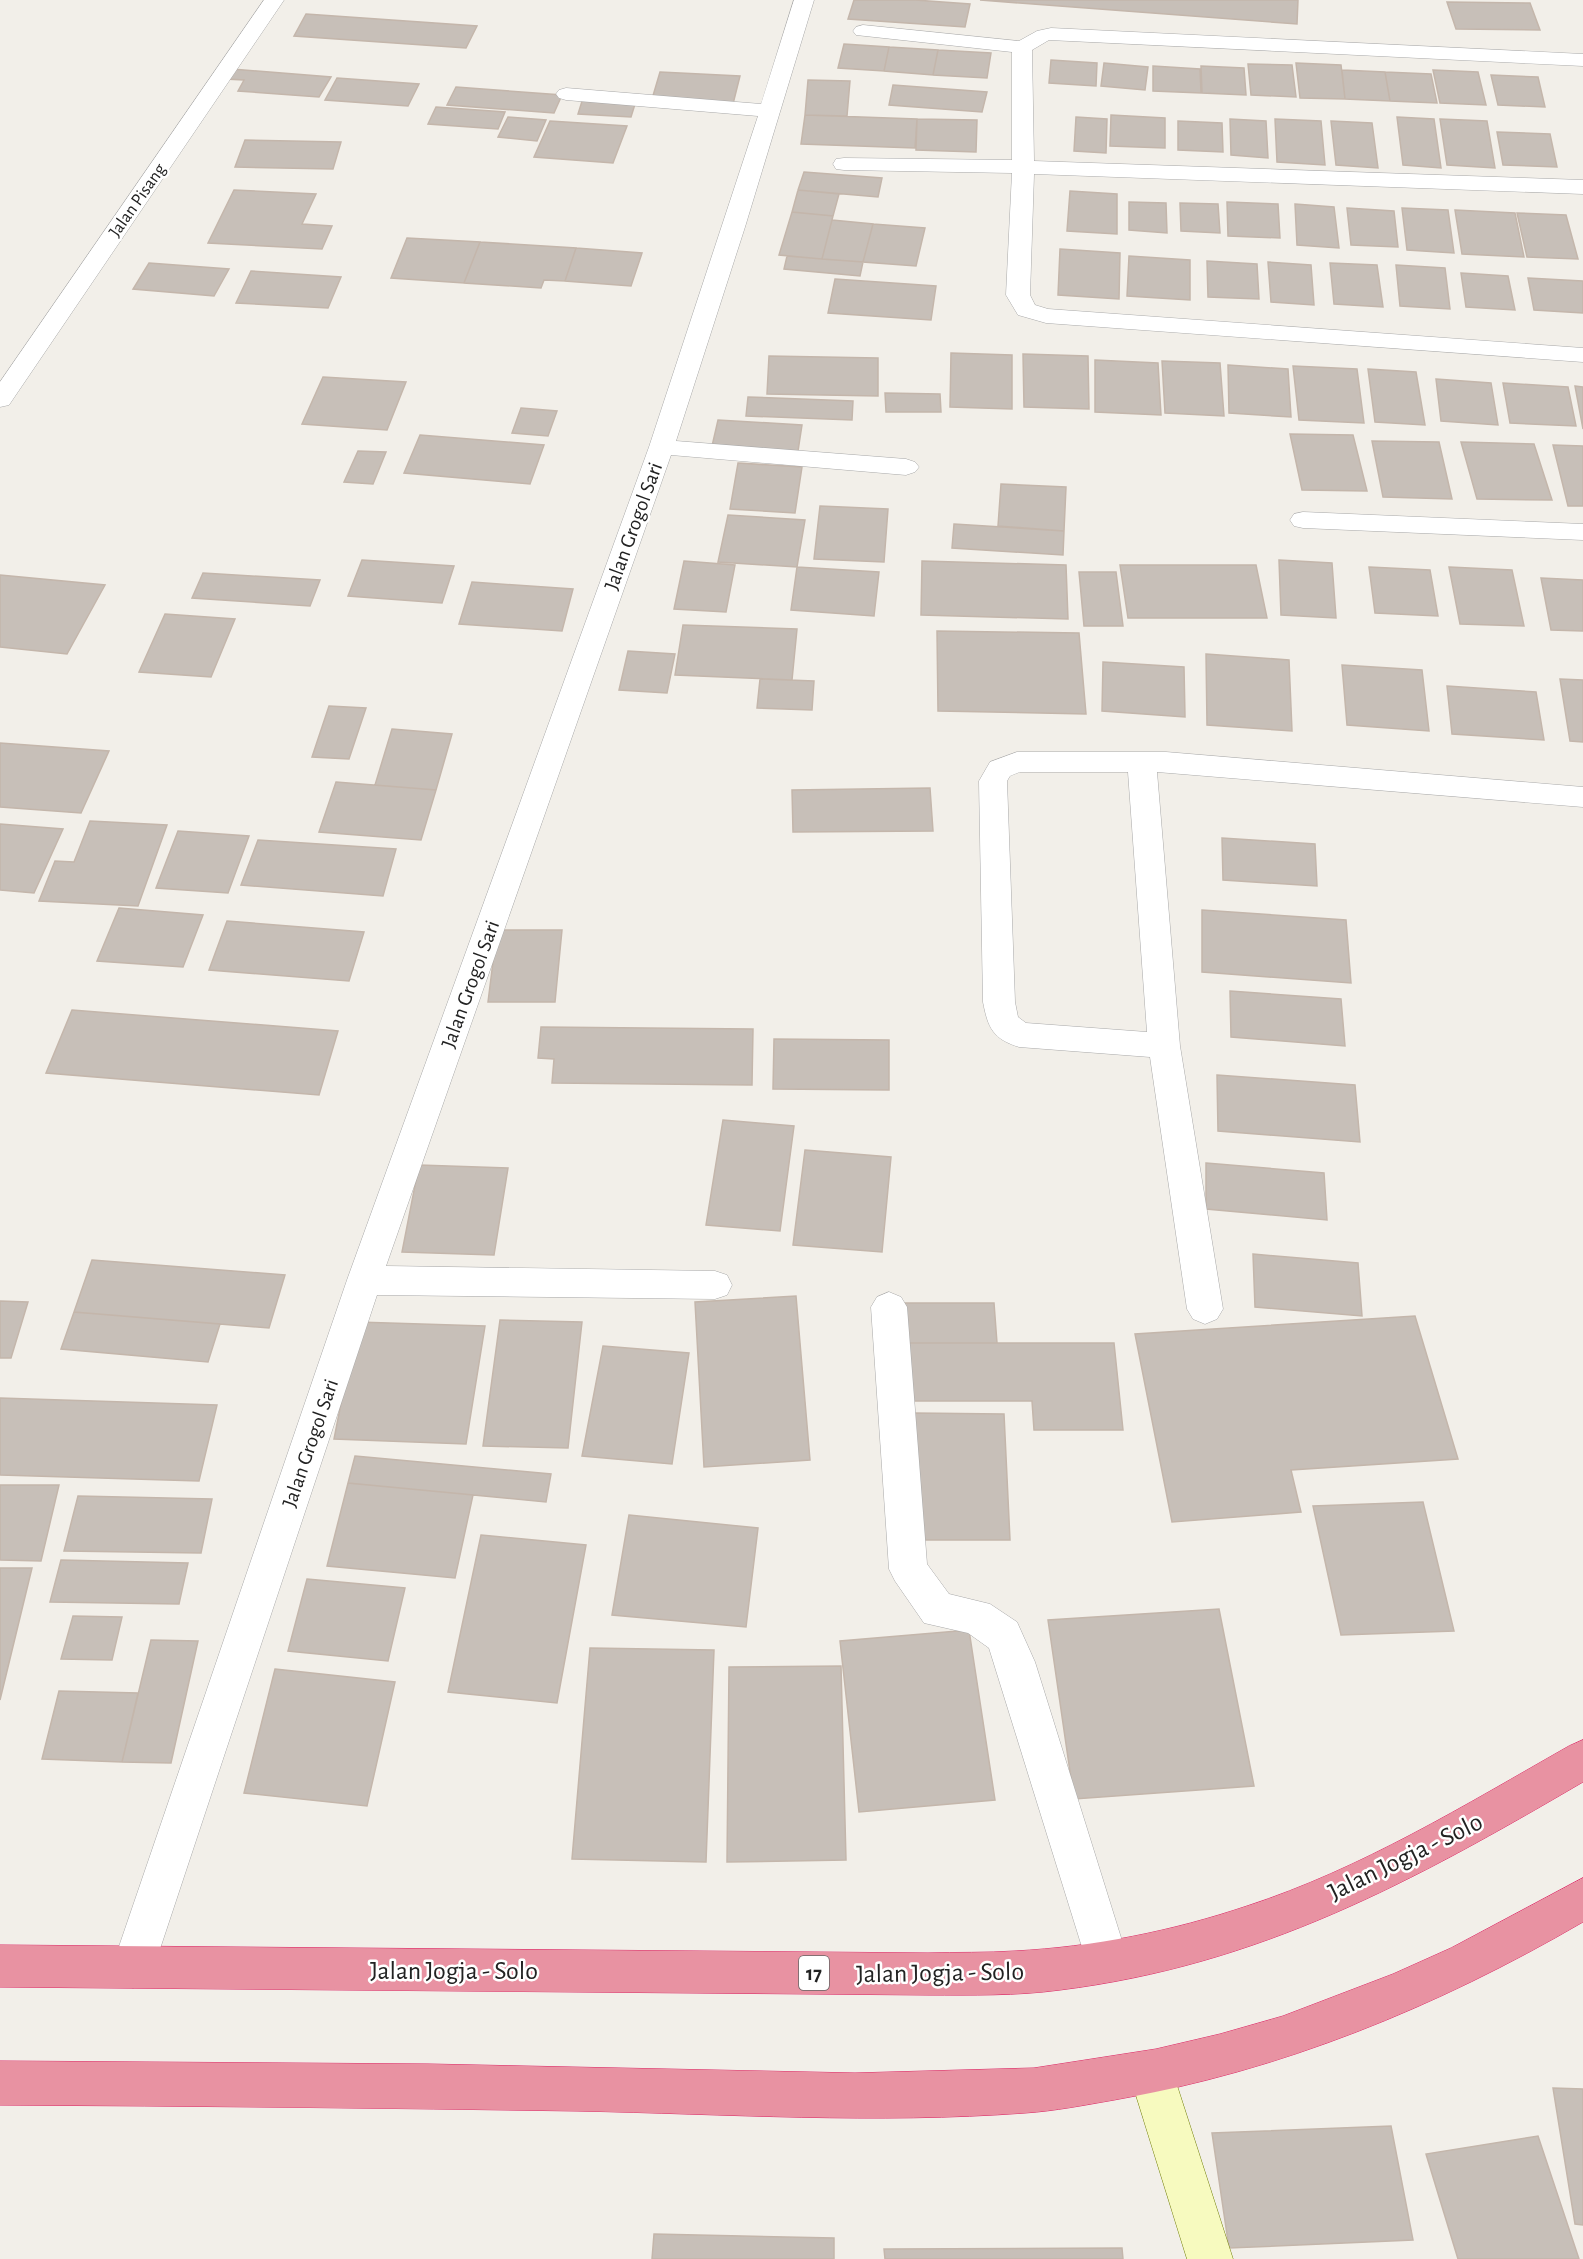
<svg xmlns="http://www.w3.org/2000/svg" width="1583" height="2259" viewBox="0 0 1583 2259" font-family="'Alegreya Sans',sans-serif">
<style>
.building{fill:#c7bfb8;stroke:#c4b6ab;stroke-width:1.5}
.lines{fill:none;stroke-linecap:round;stroke-linejoin:round}
.street-casing{stroke:#a9a9a9;stroke-width:1}
.secondary-casing{stroke:#707d05;stroke-width:1}
.highway-casing{stroke:#dc2a67;stroke-width:1}
.street{fill:#fff;fill-rule:evenodd}
.secondary{fill:#f7fabf;fill-rule:evenodd}
.highway{fill:#e892a2;fill-rule:evenodd}
.labels{text-anchor:middle;stroke-width:5;stroke-linejoin:round;paint-order:stroke}
.far-street-label{font-size:18px;fill:#222;stroke:#fff}
.shield{fill:#fff;stroke:#646464;stroke-width:1.5}
.shield-label{font-size:20px;font-weight:bold;fill:#222}
.street-label{font-size:21px;fill:#222;stroke:#fff}
.near-street-label{font-size:26px;fill:#222;stroke:#fff}
</style>
<rect width="100%" height="100%" fill="#f2efe9"/>
<!-- building -->
<path class="building" d="M 854,0 L 915,0 L 970,4 L 965,27 L 848,19 Z
M 980,0 L 1298,0 L 1297,24 Z
M 1447,2 L 1530,3 L 1540,30 L 1456,29 Z
M 306,14 L 477,26 L 466,48 L 294,36 Z
M 844,44 L 889,47 L 884,71 L 838,68 Z
M 889,47 L 938,50 L 933,75 L 884,71 Z
M 938,50 L 991,53 L 987,78 L 933,75 Z
M 1051,60 L 1097,63 L 1096,86 L 1049,83 Z
M 1104,63 L 1148,67 L 1145,90 L 1101,86 Z
M 1296,63 L 1341,65 L 1345,99 L 1300,98 Z
M 1248,64 L 1292,65 L 1296,97 L 1251,95 Z
M 1153,66 L 1200,69 L 1201,93 L 1153,91 Z
M 1201,66 L 1244,68 L 1246,95 L 1202,93 Z
M 232,69 L 331,77 L 319,97 L 238,91 L 244,80 L 225,79 Z
M 1342,70 L 1385,72 L 1390,101 L 1345,99 Z
M 1433,70 L 1478,72 L 1486,105 L 1440,103 Z
M 660,72 L 740,76 L 733,104 L 652,99 Z
M 1385,72 L 1431,74 L 1437,103 L 1390,101 Z
M 1491,75 L 1538,77 L 1545,107 L 1498,105 Z
M 337,78 L 419,84 L 408,106 L 325,100 Z
M 808,80 L 850,81 L 847,116 L 805,115 Z
M 893,85 L 987,92 L 982,112 L 889,105 Z
M 456,87 L 562,95 L 554,113 L 447,105 Z
M 583,98 L 636,101 L 631,117 L 578,114 Z
M 436,107 L 505,112 L 498,129 L 428,124 Z
M 805,115 L 917,119 L 915,148 L 801,144 Z
M 1111,115 L 1165,118 L 1165,148 L 1110,146 Z
M 508,117 L 546,120 L 537,141 L 498,137 Z
M 1076,117 L 1107,119 L 1106,153 L 1074,151 Z
M 1397,117 L 1434,119 L 1441,168 L 1403,165 Z
M 917,119 L 977,120 L 976,152 L 916,150 Z
M 1230,119 L 1266,121 L 1268,158 L 1231,155 Z
M 1275,119 L 1321,121 L 1325,165 L 1277,162 Z
M 1440,119 L 1487,121 L 1495,168 L 1447,165 Z
M 550,121 L 627,126 L 613,163 L 534,157 Z
M 1178,121 L 1222,123 L 1223,152 L 1178,150 Z
M 1331,121 L 1372,123 L 1378,168 L 1336,165 Z
M 1497,132 L 1550,134 L 1557,167 L 1503,165 Z
M 245,140 L 341,142 L 333,169 L 235,167 Z
M 804,172 L 882,178 L 878,197 L 798,190 Z
M 234,190 L 316,194 L 302,224 L 332,226 L 322,249 L 208,243 Z
M 798,190 L 839,194 L 833,216 L 792,212 Z
M 1070,191 L 1117,194 L 1117,234 L 1067,231 Z
M 1129,202 L 1166,203 L 1167,233 L 1129,230 Z
M 1227,202 L 1278,204 L 1280,238 L 1228,236 Z
M 1180,203 L 1218,204 L 1220,233 L 1181,231 Z
M 1295,204 L 1334,207 L 1339,248 L 1297,245 Z
M 1347,208 L 1394,211 L 1398,247 L 1351,245 Z
M 1402,208 L 1448,210 L 1454,253 L 1407,250 Z
M 1455,210 L 1515,213 L 1524,257 L 1462,254 Z
M 792,212 L 833,216 L 822,259 L 779,255 Z
M 1517,213 L 1566,215 L 1578,259 L 1527,257 Z
M 832,220 L 873,224 L 863,262 L 822,259 Z
M 873,224 L 925,228 L 916,266 L 863,262 Z
M 407,238 L 480,242 L 464,283 L 391,278 Z
M 480,242 L 576,248 L 565,281 L 544,280 L 541,288 L 464,283 Z
M 576,248 L 642,253 L 631,286 L 565,281 Z
M 1060,249 L 1120,253 L 1119,299 L 1058,295 Z
M 787,256 L 822,259 L 863,262 L 860,276 L 784,269 Z
M 1129,256 L 1190,260 L 1190,300 L 1127,296 Z
M 1207,261 L 1257,264 L 1259,299 L 1208,297 Z
M 1268,262 L 1311,265 L 1314,305 L 1271,302 Z
M 149,263 L 229,269 L 214,296 L 133,289 Z
M 1330,263 L 1377,265 L 1383,307 L 1334,304 Z
M 1396,265 L 1445,268 L 1450,309 L 1400,306 Z
M 251,271 L 341,277 L 328,308 L 236,303 Z
M 1461,273 L 1508,276 L 1515,310 L 1466,307 Z
M 1528,278 L 1583,281 L 1583,313 L 1534,310 Z
M 835,279 L 936,286 L 931,320 L 828,313 Z
M 951,353 L 1012,355 L 1012,409 L 950,407 Z
M 1023,354 L 1088,356 L 1089,409 L 1024,407 Z
M 769,356 L 878,358 L 878,396 L 767,394 Z
M 1095,360 L 1158,363 L 1161,415 L 1095,412 Z
M 1162,361 L 1220,363 L 1224,416 L 1165,413 Z
M 1228,365 L 1288,369 L 1291,417 L 1229,413 Z
M 1293,366 L 1357,369 L 1364,423 L 1299,420 Z
M 1368,369 L 1416,372 L 1425,425 L 1375,422 Z
M 323,377 L 406,382 L 387,430 L 302,424 Z
M 1436,379 L 1491,383 L 1498,425 L 1441,421 Z
M 1503,383 L 1568,387 L 1576,426 L 1510,423 Z
M 1575,386 L 1583,387 L 1583,429 Z
M 885,393 L 940,394 L 941,412 L 886,412 Z
M 748,397 L 853,401 L 852,420 L 746,416 Z
M 521,408 L 557,411 L 548,436 L 512,433 Z
M 718,420 L 802,425 L 798,451 L 712,446 Z
M 1290,434 L 1353,435 L 1367,491 L 1302,490 Z
M 420,435 L 544,445 L 530,484 L 404,473 Z
M 1372,441 L 1439,442 L 1452,499 L 1383,497 Z
M 1461,442 L 1534,444 L 1552,500 L 1477,499 Z
M 1553,445 L 1583,446 L 1583,506 L 1568,506 Z
M 358,451 L 386,452 L 373,484 L 344,482 Z
M 738,463 L 802,467 L 795,513 L 730,509 Z
M 1001,484 L 1066,487 L 1064,531 L 998,526 Z
M 820,506 L 888,509 L 884,562 L 814,559 Z
M 728,515 L 805,520 L 797,567 L 718,562 Z
M 954,524 L 1064,531 L 1063,555 L 952,548 Z
M 362,560 L 454,566 L 442,603 L 348,596 Z
M 1279,560 L 1332,563 L 1336,618 L 1281,615 Z
M 684,561 L 735,565 L 726,612 L 674,609 Z
M 922,561 L 1066,565 L 1068,619 L 921,615 Z
M 1120,565 L 1256,565 L 1267,618 L 1128,618 Z
M 797,567 L 879,572 L 874,616 L 791,610 Z
M 1369,567 L 1430,570 L 1438,616 L 1375,613 Z
M 1449,567 L 1512,570 L 1524,626 L 1460,624 Z
M 1079,572 L 1116,572 L 1123,626 L 1084,626 Z
M 203,573 L 320,580 L 310,606 L 192,598 Z
M 0,575 L 105,585 L 67,654 L 0,647 Z
M 1541,578 L 1583,580 L 1583,631 L 1551,630 Z
M 472,582 L 573,589 L 562,631 L 459,624 Z
M 165,614 L 235,619 L 211,677 L 139,672 Z
M 683,625 L 797,629 L 792,680 L 675,675 Z
M 937,631 L 1079,633 L 1086,714 L 938,711 Z
M 628,651 L 675,654 L 667,693 L 619,690 Z
M 1206,654 L 1289,660 L 1292,731 L 1207,725 Z
M 1103,662 L 1184,667 L 1185,717 L 1102,711 Z
M 1342,665 L 1422,670 L 1429,731 L 1347,725 Z
M 760,679 L 814,681 L 812,710 L 757,708 Z
M 1560,679 L 1583,680 L 1583,742 L 1570,741 Z
M 1447,686 L 1536,692 L 1544,740 L 1452,734 Z
M 329,706 L 366,708 L 349,759 L 312,757 Z
M 392,729 L 452,734 L 436,790 L 375,785 Z
M 0,743 L 109,751 L 81,813 L 0,807 Z
M 336,782 L 436,790 L 421,840 L 319,832 Z
M 930,788 L 933,831 L 793,832 L 792,790 Z
M 90,821 L 167,825 L 138,906 L 39,901 L 55,861 L 74,862 Z
M 0,824 L 63,829 L 34,893 L 0,890 Z
M 178,831 L 249,836 L 228,893 L 156,888 Z
M 1222,838 L 1315,844 L 1317,886 L 1223,880 Z
M 258,840 L 396,849 L 383,896 L 241,885 Z
M 119,908 L 203,915 L 183,967 L 97,961 Z
M 1202,910 L 1346,920 L 1351,983 L 1202,972 Z
M 227,921 L 364,932 L 349,981 L 209,970 Z
M 497,930 L 562,930 L 555,1002 L 488,1002 Z
M 1230,991 L 1341,999 L 1345,1046 L 1231,1037 Z
M 72,1010 L 338,1031 L 319,1095 L 46,1073 Z
M 541,1027 L 753,1029 L 752,1085 L 552,1083 L 554,1059 L 538,1058 Z
M 774,1039 L 889,1040 L 889,1090 L 773,1089 Z
M 1217,1075 L 1355,1085 L 1360,1142 L 1218,1131 Z
M 723,1120 L 794,1126 L 780,1231 L 706,1225 Z
M 805,1150 L 891,1157 L 882,1252 L 793,1245 Z
M 1206,1163 L 1324,1173 L 1327,1220 L 1206,1209 Z
M 419,1165 L 508,1168 L 494,1255 L 402,1252 Z
M 1253,1254 L 1358,1263 L 1362,1316 L 1255,1307 Z
M 92,1260 L 285,1275 L 269,1328 L 74,1312 Z
M 796,1296 L 810,1460 L 704,1467 L 695,1302 Z
M 0,1301 L 28,1302 L 11,1358 L 0,1358 Z
M 905,1303 L 994,1303 L 997,1343 L 907,1343 Z
M 74,1312 L 220,1324 L 208,1362 L 61,1349 Z
M 1415,1316 L 1458,1459 L 1291,1470 L 1301,1512 L 1172,1522 L 1135,1334 Z
M 500,1320 L 582,1322 L 568,1448 L 483,1446 Z
M 357,1322 L 485,1326 L 466,1444 L 334,1439 Z
M 907,1343 L 1114,1343 L 1123,1430 L 1034,1430 L 1032,1401 L 909,1401 Z
M 603,1346 L 689,1353 L 672,1464 L 582,1456 Z
M 0,1398 L 217,1405 L 199,1481 L 0,1475 Z
M 914,1413 L 1004,1414 L 1010,1540 L 917,1540 Z
M 355,1456 L 551,1474 L 546,1502 L 348,1483 Z
M 348,1483 L 473,1495 L 455,1578 L 327,1566 Z
M 0,1485 L 59,1485 L 41,1561 L 0,1560 Z
M 78,1496 L 212,1499 L 201,1553 L 64,1551 Z
M 1423,1502 L 1454,1631 L 1341,1635 L 1313,1506 Z
M 629,1515 L 758,1528 L 746,1627 L 612,1615 Z
M 481,1535 L 586,1545 L 557,1703 L 448,1692 Z
M 61,1560 L 188,1563 L 179,1604 L 50,1602 Z
M 0,1568 L 32,1568 L 0,1700 Z
M 307,1579 L 405,1588 L 388,1661 L 288,1651 Z
M 1219,1609 L 1254,1786 L 1074,1799 L 1048,1620 Z
M 73,1616 L 122,1617 L 112,1660 L 61,1659 Z
M 969,1630 L 995,1800 L 859,1812 L 840,1641 Z
M 151,1640 L 198,1641 L 171,1763 L 122,1762 Z
M 590,1648 L 714,1650 L 706,1862 L 572,1859 Z
M 841,1666 L 846,1860 L 727,1862 L 729,1667 Z
M 275,1669 L 395,1682 L 367,1806 L 244,1793 Z
M 59,1691 L 138,1693 L 122,1762 L 42,1759 Z
M 1553,2088 L 1583,2089 L 1583,2225 L 1575,2224 Z
M 1391,2126 L 1413,2240 L 1229,2248 L 1212,2133 Z
M 1538,2136 L 1579,2259 L 1458,2259 L 1426,2154 Z
M 654,2234 L 834,2238 L 834,2259 L 652,2259 Z
M 1122,2248 L 1123,2259 L 885,2259 L 884,2249 Z"/>
<g class="lines">
<defs>
<path id="street" d="M 264,0 L 284,0 L 9,405 L 0,407 L 0,382 Z
M 794,0 L 814,0 L 745,227 L 676,441 L 906,459 L 915,462 L 919,467 L 915,472 L 906,475 L 671,455 L 386,1266 L 715,1271 L 727,1275 L 732,1285 L 727,1295 L 715,1299 L 377,1295 L 154,1967 L 148,1982 L 133,1988 L 118,1982 L 112,1967 L 347,1280 L 649,447 L 758,116 L 566,100 L 559,98 L 556,94 L 559,90 L 566,88 L 761,104 Z
M 863,25 L 1019,41 L 1037,31 L 1051,28 L 1583,54 L 1583,66 L 1049,40 L 1032,50 L 1034,161 L 1583,180 L 1583,194 L 1034,174 L 1030,295 L 1035,305 L 1048,309 L 1583,348 L 1583,362 L 1046,323 L 1018,315 L 1006,295 L 1012,173 L 844,170 L 836,169 L 833,164 L 836,159 L 844,158 L 1012,160 L 1012,52 L 856,35 L 853,31 L 856,27 Z
M 1303,512 L 1583,524 L 1583,540 L 1303,528 L 1294,526 L 1290,520 L 1294,514 Z
M 1017,752 L 1166,752 L 1583,787 L 1583,807 L 1157,772 L 1180,1046 L 1223,1309 L 1217,1319 L 1205,1324 L 1193,1319 L 1187,1309 L 1150,1057 L 1019,1047 C 993,1039 988,1028 983,1002 L 979,781 L 990,762 ZM 1020,772 L 1128,772 L 1147,1032 L 1026,1023 L 1018,1017 L 1015,1002 L 1007,781 L 1010,776 Z
M 889,1292 L 901,1297 L 907,1307 L 927,1564 L 949,1594 L 990,1604 L 1017,1622 L 1035,1662 L 1128,1960 L 1122,1975 L 1107,1981 L 1092,1975 L 1086,1960 L 989,1648 L 968,1633 L 924,1623 L 895,1581 L 889,1569 L 871,1307 L 877,1297 Z"/>
<path id="secondary" d="M 1151,2051 L 1167,2057 L 1173,2073 L 1233,2259 L 1187,2259 L 1129,2073 L 1135,2057 Z"/>
<path id="highway" d="M 1583,1740 L 1583,1782 C 1412,1882 1260,1965 1060,1990 C 1016,1996 972,1995 928,1995 L 0,1987 L 0,1945 L 928,1953 C 957,1952 986,1953 1015,1951 C 1093,1947 1173,1931 1247,1906 C 1361,1869 1465,1805 1569,1746 Z
M 1583,1878 L 1583,1922 C 1437,2007 1281,2071 1114,2100 C 1085,2105 1055,2111 1025,2113 C 877,2124 727,2114 578,2111 C 385,2108 193,2106 0,2105 L 0,2061 L 428,2064 L 855,2073 L 1034,2068 L 1156,2049 L 1220,2034 L 1283,2016 L 1393,1974 L 1451,1948 Z"/>
</defs>
<!-- street casing -->
<use href="#street" class="street-casing"/>
<!-- secondary casing -->
<use href="#secondary" class="secondary-casing"/>
<!-- highway casing -->
<use href="#highway" class="highway-casing"/>
<!-- street -->
<use href="#street" class="street"/>
<!-- secondary -->
<use href="#secondary" class="secondary"/>
<!-- highway -->
<use href="#highway" class="highway"/>
</g>
<g class="labels">
<!-- far-street labels -->
<g class="far-street-label">
<text transform="translate(137 200) rotate(-55)" y="6">Jalan Pisang</text>
</g>
<!-- shield labels -->
<rect class="shield" x="799" y="1956" width="30" height="34" rx="4.5"/>
<g class="shield-label">
<text x="814" y="1980">17</text>
</g>
<!-- street labels -->
<g class="street-label">
<text transform="translate(633 526) rotate(-70)" y="7">Jalan Grogol Sari</text>
<text transform="translate(470 984) rotate(-70)" y="7">Jalan Grogol Sari</text>
<text transform="translate(310 1443) rotate(-71)" y="7">Jalan Grogol Sari</text>
</g>
<!-- near-street labels -->
<g class="near-street-label">
<text transform="translate(1405 1856) rotate(-26)" y="9">Jalan Jogja - Solo</text>
<text x="454" y="1979">Jalan Jogja - Solo</text>
<text transform="translate(940 1972) rotate(-1)" y="9">Jalan Jogja - Solo</text>
</g>
</g>
</svg>
